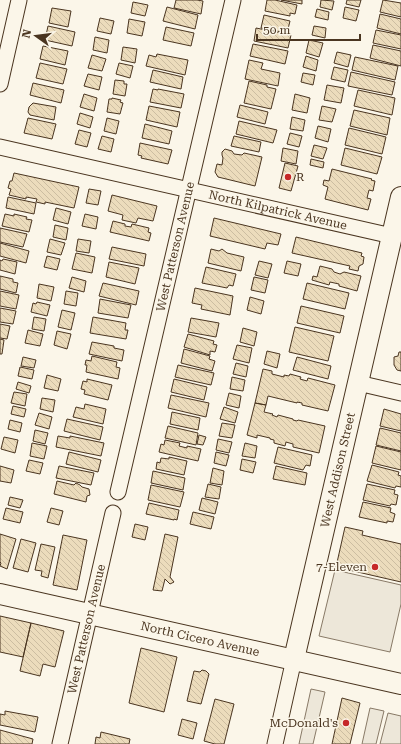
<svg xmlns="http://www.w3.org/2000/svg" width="401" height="744" viewBox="0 0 401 744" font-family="'Roboto Serif',serif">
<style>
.parking{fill:#ede7d9;stroke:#887966}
.building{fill:url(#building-back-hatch);stroke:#4a3520}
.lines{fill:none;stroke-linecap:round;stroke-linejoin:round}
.minor-casing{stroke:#4a3520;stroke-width:17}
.major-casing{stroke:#4a3520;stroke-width:22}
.minor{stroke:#fbf6e9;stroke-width:15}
.major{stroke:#fbf6e9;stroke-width:20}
.poi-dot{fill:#c62828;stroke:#fbf6e9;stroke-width:1.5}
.labels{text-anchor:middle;stroke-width:3;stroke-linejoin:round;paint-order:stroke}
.poi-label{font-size:12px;fill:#4a3520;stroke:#fbf6e9;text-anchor:end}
.street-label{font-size:12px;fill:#4a3520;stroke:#fbf6e9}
</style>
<defs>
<pattern id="building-back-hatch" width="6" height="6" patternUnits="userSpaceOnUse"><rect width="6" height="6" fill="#ecdcbc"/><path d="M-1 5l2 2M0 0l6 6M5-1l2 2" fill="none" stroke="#ccbda1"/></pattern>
</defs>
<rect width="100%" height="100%" fill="#fbf6e9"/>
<!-- parking -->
<path class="parking" d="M 335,570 L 401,585 L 401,604 L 390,652 L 319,636 Z
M 311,689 L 325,692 L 313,744 L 299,744 Z
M 370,708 L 384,711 L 376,744 L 362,744 Z
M 388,713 L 401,716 L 401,744 L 380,744 Z"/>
<!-- building -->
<path class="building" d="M 176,0 L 197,0 L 203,1 L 201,14 L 174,8 Z
M 267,0 L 275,0 L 297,5 L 295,14 L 290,13 L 290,16 L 265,11 Z
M 281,0 L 302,0 L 302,4 Z
M 321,0 L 334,1 L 332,10 L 320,7 Z
M 347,0 L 361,0 L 359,7 L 346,4 Z
M 383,0 L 401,3 L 401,17 L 380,12 Z
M 133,2 L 148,5 L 145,16 L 131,13 Z
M 167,7 L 198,15 L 195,29 L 163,21 Z
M 345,7 L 359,10 L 356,21 L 343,18 Z
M 52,8 L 71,11 L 68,27 L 49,23 Z
M 317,9 L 329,12 L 328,20 L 315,17 Z
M 380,14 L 401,19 L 401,34 L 377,28 Z
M 264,15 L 290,21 L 287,33 L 261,28 Z
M 100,18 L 114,21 L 111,34 L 97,31 Z
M 129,19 L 145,22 L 142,36 L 127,33 Z
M 48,26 L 75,32 L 72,46 L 45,40 Z
M 314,26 L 326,28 L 325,38 L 312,35 Z
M 166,27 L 194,33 L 191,46 L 163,40 Z
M 256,28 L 291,35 L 288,48 L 254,41 Z
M 376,30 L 401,35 L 401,49 L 373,43 Z
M 95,37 L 109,40 L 107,53 L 93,50 Z
M 309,40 L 323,43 L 319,57 L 306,53 Z
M 253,44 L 288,51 L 285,64 L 250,56 Z
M 373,45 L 401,51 L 401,66 L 370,58 Z
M 43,46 L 68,51 L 65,65 L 40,59 Z
M 123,47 L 137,49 L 135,63 L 121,60 Z
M 337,52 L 351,55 L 348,67 L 334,63 Z
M 157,54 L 188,60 L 185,75 L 146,66 L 149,55 L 156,57 Z
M 92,55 L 106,59 L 102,71 L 88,68 Z
M 306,56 L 318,60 L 316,71 L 303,67 Z
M 355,57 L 398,66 L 395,80 L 352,70 Z
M 249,60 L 263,63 L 261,69 L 280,73 L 278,86 L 245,79 Z
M 40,63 L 67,69 L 63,84 L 36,78 Z
M 119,63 L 133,66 L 130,78 L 116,74 Z
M 334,67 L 348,70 L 345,82 L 331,79 Z
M 153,70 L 183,77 L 181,89 L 150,82 Z
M 351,72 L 395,82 L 392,95 L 348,86 Z
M 303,73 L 315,75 L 313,85 L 301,82 Z
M 88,74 L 102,77 L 99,90 L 84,86 Z
M 115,80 L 124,81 L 124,84 L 127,84 L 125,96 L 113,94 Z
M 249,81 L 267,85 L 267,87 L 276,89 L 271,109 L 244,103 Z
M 33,83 L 64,90 L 61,103 L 30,95 Z
M 327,85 L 344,88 L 341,103 L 324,100 Z
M 153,89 L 158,90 L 158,89 L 184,94 L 181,108 L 150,102 Z
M 358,90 L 395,98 L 392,115 L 354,106 Z
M 84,94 L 97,98 L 94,111 L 80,107 Z
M 295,94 L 310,98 L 307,113 L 292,110 Z
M 112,98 L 121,100 L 120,102 L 123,103 L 120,114 L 107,112 L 109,99 L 112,99 Z
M 33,103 L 56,107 L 54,120 L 30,115 L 28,112 L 29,107 Z
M 240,105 L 268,112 L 265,124 L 237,117 Z
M 149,106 L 180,112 L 177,127 L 146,120 Z
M 322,106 L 336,109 L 332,122 L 319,120 Z
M 354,110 L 390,118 L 387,135 L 350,126 Z
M 80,113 L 93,117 L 90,128 L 77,124 Z
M 292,117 L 305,120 L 303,131 L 290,129 Z
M 28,118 L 56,124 L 52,139 L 24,133 Z
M 107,118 L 119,121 L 116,134 L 104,131 Z
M 239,121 L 277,130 L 273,143 L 236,134 Z
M 145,124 L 172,131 L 169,144 L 142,138 Z
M 318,126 L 331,129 L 328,142 L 315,138 Z
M 349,128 L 386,137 L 382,154 L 345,145 Z
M 79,130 L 91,133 L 87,147 L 75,144 Z
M 290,133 L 302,136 L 299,147 L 287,144 Z
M 102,136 L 114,139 L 111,152 L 98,149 Z
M 234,136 L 261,142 L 259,152 L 231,146 Z
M 140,143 L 172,150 L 168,164 L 141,158 L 142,156 L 138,155 Z
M 314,145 L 327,148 L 323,159 L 311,156 Z
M 283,148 L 298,151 L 296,164 L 281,161 Z
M 345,148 L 382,157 L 377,174 L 341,165 Z
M 225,149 L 232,151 L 234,154 L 242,155 L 244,153 L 262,157 L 255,186 L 218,177 L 215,172 L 217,164 L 222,165 L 223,158 L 222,155 L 222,152 Z
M 311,159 L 324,162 L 323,168 L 310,165 Z
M 285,163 L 298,166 L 291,191 L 279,188 Z
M 332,169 L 372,179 L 371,180 L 375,181 L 373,191 L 369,190 L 367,198 L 371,199 L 368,210 L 325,199 L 328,187 L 323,185 L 324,180 L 329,181 Z
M 14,173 L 79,187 L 74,208 L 45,202 L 45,204 L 36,202 L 37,199 L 26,197 L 26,199 L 9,195 L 11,189 L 8,188 L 10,181 L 12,181 Z
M 89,189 L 101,191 L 98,205 L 86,203 Z
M 112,195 L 157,206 L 153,221 L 138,218 L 136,223 L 122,220 L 123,215 L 108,211 Z
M 8,197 L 36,203 L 34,214 L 6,208 Z
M 56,208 L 71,212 L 68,224 L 53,220 Z
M 5,214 L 14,216 L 14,214 L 27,217 L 26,219 L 32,220 L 29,232 L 2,226 Z
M 85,214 L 98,217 L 96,229 L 82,226 Z
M 214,218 L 281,234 L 278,245 L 267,243 L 265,249 L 210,236 Z
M 113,221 L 125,224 L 125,226 L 131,227 L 132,224 L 149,228 L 148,232 L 151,233 L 149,241 L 110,232 Z
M 55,225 L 68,228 L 66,240 L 53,237 Z
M 0,228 L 27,234 L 23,247 L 0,242 Z
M 296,237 L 362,253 L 361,256 L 364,257 L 363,264 L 359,266 L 358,271 L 349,269 L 350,266 L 292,253 Z
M 50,239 L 65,243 L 61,255 L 47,252 Z
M 78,239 L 91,241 L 89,253 L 76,251 Z
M 0,243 L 29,251 L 26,263 L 0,256 Z
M 112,247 L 146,254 L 144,266 L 109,259 Z
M 211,249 L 219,251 L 222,249 L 227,253 L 244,257 L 241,271 L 208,263 Z
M 76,253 L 95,257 L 92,273 L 72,269 Z
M 47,256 L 60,259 L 57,270 L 44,267 Z
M 3,259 L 17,262 L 15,274 L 0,270 L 0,260 L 2,261 Z
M 259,261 L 272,264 L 268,278 L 255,275 Z
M 287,261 L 301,264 L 298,276 L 284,273 Z
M 109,262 L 139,268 L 135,284 L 106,277 Z
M 320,266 L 332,269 L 334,272 L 340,274 L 344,272 L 361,276 L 357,291 L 339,286 L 339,284 L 330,282 L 329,285 L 312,280 L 313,276 L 317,277 Z
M 206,267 L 236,274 L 233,286 L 229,285 L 227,288 L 202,283 Z
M 0,276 L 13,279 L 13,282 L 18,283 L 16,293 L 0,289 Z
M 72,277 L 86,281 L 84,292 L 69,288 Z
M 254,277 L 268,280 L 265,293 L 251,290 Z
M 103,283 L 139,291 L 136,305 L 99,296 Z
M 307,283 L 349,293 L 345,309 L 303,299 Z
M 39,284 L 54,287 L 51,301 L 37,298 Z
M 195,288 L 233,296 L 230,315 L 201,309 L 202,305 L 192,303 Z
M 0,291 L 19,295 L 16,309 L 0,306 Z
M 66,291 L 78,293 L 76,306 L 64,304 Z
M 250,297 L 264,301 L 261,314 L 247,310 Z
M 100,299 L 131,305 L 128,318 L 98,313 Z
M 37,302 L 50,305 L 47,316 L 31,312 L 33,303 L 36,304 Z
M 301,306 L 344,316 L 340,333 L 297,323 Z
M 0,308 L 16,311 L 13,324 L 0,322 Z
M 62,310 L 75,313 L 71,330 L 58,327 Z
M 34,317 L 46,319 L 44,331 L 32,329 Z
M 93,317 L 126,323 L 125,330 L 128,330 L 126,339 L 90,333 Z
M 191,318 L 219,323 L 216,337 L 188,332 Z
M 0,324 L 10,326 L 7,339 L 0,338 Z
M 295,327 L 334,336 L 328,361 L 289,352 Z
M 243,328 L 257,332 L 254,346 L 240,342 Z
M 28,330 L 43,334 L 40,346 L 25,343 Z
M 57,331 L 71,334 L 67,349 L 54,345 Z
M 188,334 L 214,341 L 213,344 L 217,345 L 215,352 L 210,351 L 210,355 L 184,347 Z
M 0,339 L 4,340 L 2,354 L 0,354 Z
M 92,342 L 114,346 L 114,348 L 124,350 L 122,361 L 89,354 Z
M 237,345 L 252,348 L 249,363 L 233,359 Z
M 184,349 L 210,356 L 209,359 L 215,361 L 212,371 L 181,363 Z
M 267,351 L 280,354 L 277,368 L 264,364 Z
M 399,352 L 401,352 L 401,371 L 397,370 L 394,365 L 394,357 L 398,356 Z
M 92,356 L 117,362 L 116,367 L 120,368 L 118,379 L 86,372 L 87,365 L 85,365 L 86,360 L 91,361 Z
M 23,357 L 36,360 L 34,368 L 21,366 Z
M 297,357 L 331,366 L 328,379 L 293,370 Z
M 236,363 L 248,366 L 246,377 L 233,374 Z
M 178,365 L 214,373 L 211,385 L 175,377 Z
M 20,367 L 34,370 L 32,379 L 18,376 Z
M 263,369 L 272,371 L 272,374 L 284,377 L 284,375 L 289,376 L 290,374 L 301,377 L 300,379 L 307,381 L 308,378 L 335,385 L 328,411 L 302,405 L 302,403 L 297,402 L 297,403 L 268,396 L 266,405 L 255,403 Z
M 47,375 L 61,379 L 58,391 L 44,388 Z
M 232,377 L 245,380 L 243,391 L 230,389 Z
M 87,379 L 112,385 L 108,400 L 84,394 L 85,390 L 81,389 L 83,381 L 87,382 Z
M 174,379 L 207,387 L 204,400 L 171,392 Z
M 18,382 L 31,386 L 29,393 L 16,389 Z
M 14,392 L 27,394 L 25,406 L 11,403 Z
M 229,393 L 241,396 L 239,408 L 226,405 Z
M 171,395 L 209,403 L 206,417 L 168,408 Z
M 42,398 L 55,400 L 53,412 L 40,409 Z
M 255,403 L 266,405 L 264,412 L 273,414 L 272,415 L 277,417 L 278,415 L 293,419 L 293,420 L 297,421 L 298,420 L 325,426 L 319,453 L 293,447 L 293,444 L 286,442 L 285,446 L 274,443 L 274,440 L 270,439 L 270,438 L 257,435 L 257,438 L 247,435 Z
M 85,404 L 106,409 L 103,424 L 73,417 L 76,407 L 84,409 Z
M 13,406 L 26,409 L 24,417 L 11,414 Z
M 224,407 L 238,412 L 235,423 L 220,419 Z
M 384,409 L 401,414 L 401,431 L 380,426 Z
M 172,412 L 200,418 L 198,430 L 170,424 Z
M 39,413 L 52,417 L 49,429 L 35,425 Z
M 67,419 L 103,427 L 100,440 L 64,431 Z
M 10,420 L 22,423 L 20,432 L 8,429 Z
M 222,423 L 235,425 L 232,438 L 219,436 Z
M 168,426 L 198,433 L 196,445 L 165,438 Z
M 380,428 L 401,433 L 401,451 L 376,445 Z
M 35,430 L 48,433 L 45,444 L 33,441 Z
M 199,435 L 206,437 L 203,445 L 197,444 Z
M 58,436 L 70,438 L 70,436 L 104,443 L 101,456 L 56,447 Z
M 4,437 L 18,440 L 15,453 L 1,449 Z
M 218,439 L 232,442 L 229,453 L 216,450 Z
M 165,440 L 180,443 L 179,446 L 187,448 L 187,446 L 201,449 L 198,461 L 159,452 L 161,444 L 164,445 Z
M 32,443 L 47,446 L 44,459 L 30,456 Z
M 245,443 L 257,446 L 255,458 L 242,456 Z
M 376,446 L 401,452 L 401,470 L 372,463 Z
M 278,447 L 312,455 L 310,466 L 306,465 L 303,470 L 274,463 Z
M 69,452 L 101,460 L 98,472 L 66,464 Z
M 216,452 L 229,455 L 226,466 L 214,463 Z
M 169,457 L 187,461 L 184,475 L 156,469 L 157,462 L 160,463 L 161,458 L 169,459 Z
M 242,459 L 256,462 L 253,473 L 240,470 Z
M 29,460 L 43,463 L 40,474 L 26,471 Z
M 372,465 L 399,472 L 398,475 L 401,476 L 401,487 L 396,486 L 395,488 L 367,481 Z
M 0,466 L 14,470 L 11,483 L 0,481 Z
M 59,466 L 94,473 L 91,485 L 56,478 Z
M 276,466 L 307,473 L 305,485 L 273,479 Z
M 213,468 L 224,471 L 222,485 L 210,483 Z
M 153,471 L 185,478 L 183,490 L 151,483 Z
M 57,481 L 74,485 L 76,483 L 80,485 L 82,487 L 89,489 L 90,495 L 87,496 L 86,502 L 54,494 Z
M 208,484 L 221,487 L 219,499 L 205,497 Z
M 367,484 L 395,490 L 394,494 L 398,495 L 396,505 L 391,504 L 390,506 L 363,500 Z
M 151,485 L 184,492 L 180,507 L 148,500 Z
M 10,497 L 23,500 L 20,508 L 8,505 Z
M 202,498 L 218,502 L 215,514 L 199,510 Z
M 363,502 L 391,508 L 390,512 L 395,514 L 393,522 L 387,521 L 387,523 L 359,517 Z
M 149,503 L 179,510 L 177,520 L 174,519 L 174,520 L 146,514 Z
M 6,508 L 23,512 L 20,523 L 3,519 Z
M 51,508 L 63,511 L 59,525 L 47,522 Z
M 193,512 L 214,517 L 211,529 L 190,524 Z
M 135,524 L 148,527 L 145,540 L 132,537 Z
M 345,527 L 363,531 L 362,535 L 401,544 L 401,582 L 336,567 Z
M 0,534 L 16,539 L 7,569 L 0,566 L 1,563 L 0,562 Z
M 165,534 L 178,537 L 170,577 L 174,582 L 170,584 L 165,579 L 162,591 L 153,590 Z
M 63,535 L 87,540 L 77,590 L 53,585 Z
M 21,539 L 36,543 L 28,572 L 13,568 Z
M 41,544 L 55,547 L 48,578 L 41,576 L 42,571 L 35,570 Z
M 0,616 L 31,623 L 23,657 L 0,652 Z
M 31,623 L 64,631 L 55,667 L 43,664 L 40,676 L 20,671 Z
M 141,648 L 177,657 L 164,712 L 129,703 Z
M 202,670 L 206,671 L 209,674 L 201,704 L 187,701 L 194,671 L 200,672 Z
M 342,698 L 360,703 L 350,744 L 332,744 Z
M 215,699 L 234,704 L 224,744 L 215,744 L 204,741 Z
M 5,711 L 38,717 L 35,732 L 0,725 L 0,714 L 5,715 Z
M 182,719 L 197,723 L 193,739 L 178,735 Z
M 0,730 L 33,739 L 32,744 L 0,744 Z
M 101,732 L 130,739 L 129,744 L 95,744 L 96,737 L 100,738 Z"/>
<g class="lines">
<defs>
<g id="minor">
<path d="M 0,84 L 19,0"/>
<path id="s1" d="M 0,147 L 392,236"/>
<path d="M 358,383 L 401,393"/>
<path id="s2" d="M 118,492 L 233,0"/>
<path id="s3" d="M 60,744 L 113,513"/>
<path d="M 275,744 L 294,659"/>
</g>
<g id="major">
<path id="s4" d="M 0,594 L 401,684"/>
<path id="s5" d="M 294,659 L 401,197"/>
</g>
</defs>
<!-- minor casing -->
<use href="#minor" class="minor-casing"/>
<!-- major casing -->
<use href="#major" class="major-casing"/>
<!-- minor -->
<use href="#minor" class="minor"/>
<!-- major -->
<use href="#major" class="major"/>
</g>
<!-- markers -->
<g class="poi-dot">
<circle cx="288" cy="177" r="4"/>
<circle cx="375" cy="567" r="4"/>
<circle cx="346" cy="723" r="4"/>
</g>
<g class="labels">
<!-- poi labels -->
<g class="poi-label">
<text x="296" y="181" text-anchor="start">R</text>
<text x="367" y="571">7-Eleven</text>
<text x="338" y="727">McDonald's</text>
</g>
<!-- street labels -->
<g class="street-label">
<text dy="4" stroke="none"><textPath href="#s1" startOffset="285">North Kilpatrick Avenue</textPath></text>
<text dy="4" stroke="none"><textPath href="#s2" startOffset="252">West Patterson Avenue</textPath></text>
<text dy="4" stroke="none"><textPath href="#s5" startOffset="194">West Addison Street</textPath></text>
<text dy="4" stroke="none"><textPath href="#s3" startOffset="118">West Patterson Avenue</textPath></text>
<text dy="4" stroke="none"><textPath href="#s4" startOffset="205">North Cicero Avenue</textPath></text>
</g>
</g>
<!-- north arrow -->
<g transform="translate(36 36) rotate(284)" stroke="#fbf6e9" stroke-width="3" paint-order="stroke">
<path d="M0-3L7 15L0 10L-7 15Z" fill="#4a3520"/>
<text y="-6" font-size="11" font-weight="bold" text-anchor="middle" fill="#4a3520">N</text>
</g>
<!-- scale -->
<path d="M257 34v6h103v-6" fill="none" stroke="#4a3520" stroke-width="2"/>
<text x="263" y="34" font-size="12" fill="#4a3520" stroke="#fbf6e9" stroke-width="3" paint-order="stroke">50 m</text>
</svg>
